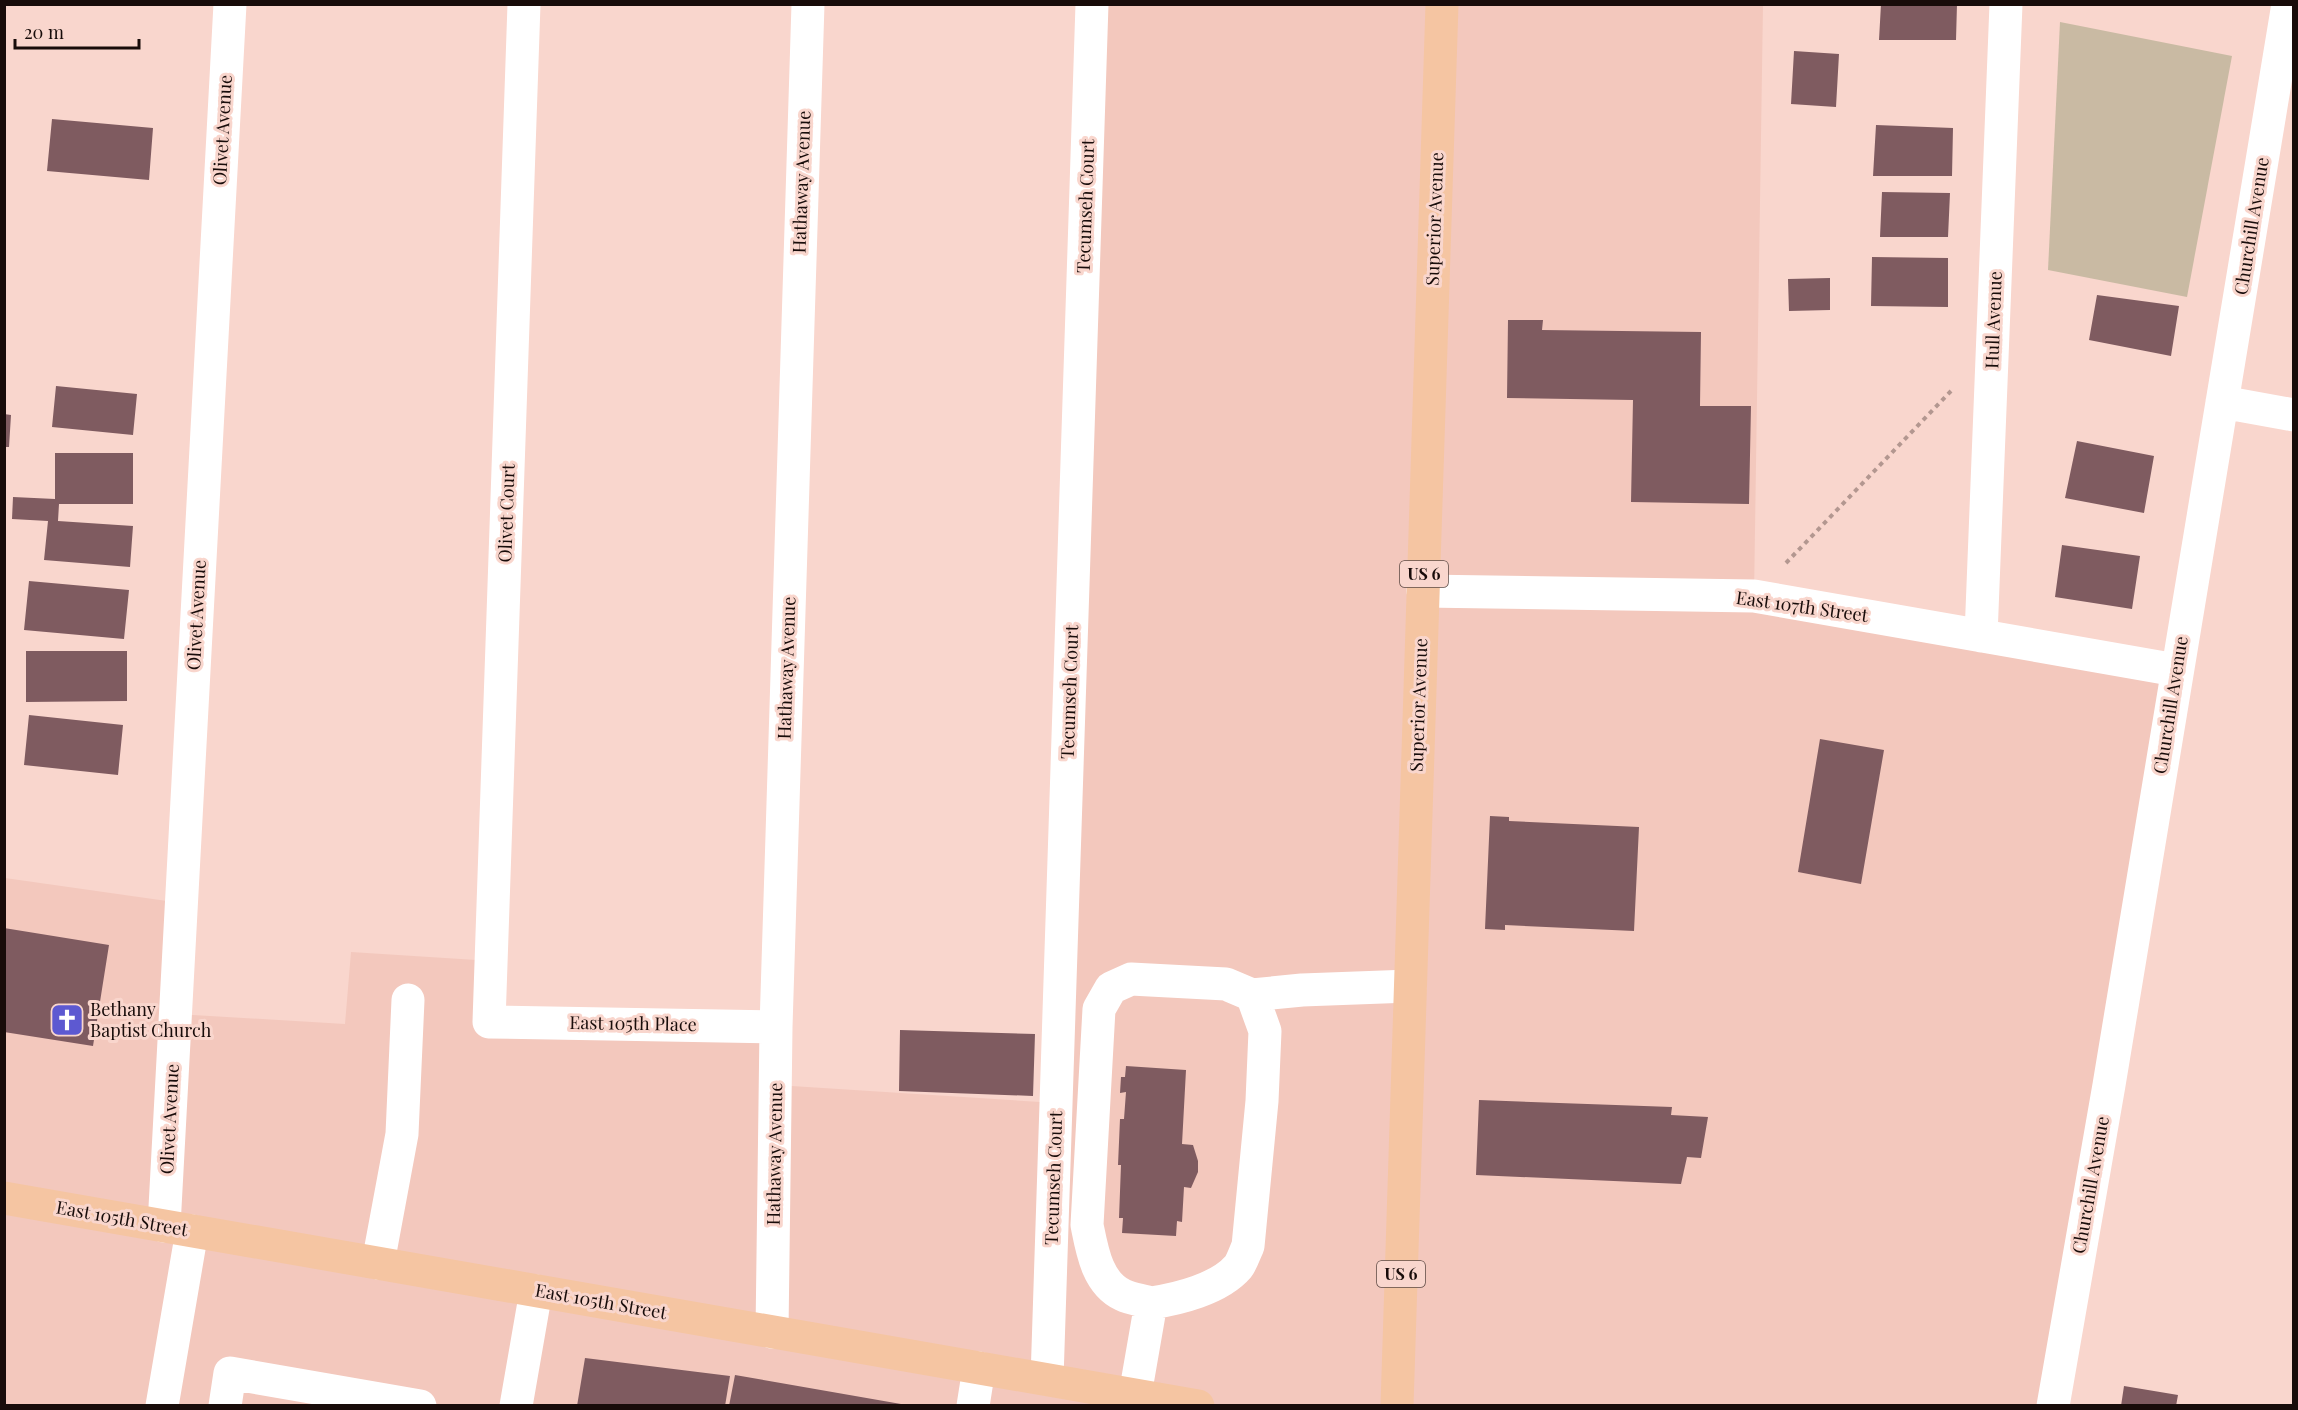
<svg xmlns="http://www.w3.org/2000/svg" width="2298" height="1410" viewBox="0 0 2298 1410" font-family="'Playfair Display',serif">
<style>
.built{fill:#f3c8bd}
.green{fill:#c9baa3}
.building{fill:#7f5b60}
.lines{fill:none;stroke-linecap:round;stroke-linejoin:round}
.path{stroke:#b39790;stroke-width:4;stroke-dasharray:4.5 4.5;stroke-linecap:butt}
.minor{stroke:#fff;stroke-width:33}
.major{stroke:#f5c5a2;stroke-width:33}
.labels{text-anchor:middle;stroke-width:6;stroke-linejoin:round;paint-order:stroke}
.shield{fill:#f9d6cd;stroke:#5c4944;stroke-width:1.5}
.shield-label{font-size:16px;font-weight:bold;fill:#180c0a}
.street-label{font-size:18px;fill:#180c0a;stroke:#f9d6cd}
.poi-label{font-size:18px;fill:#180c0a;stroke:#f9d6cd;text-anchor:start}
</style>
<rect width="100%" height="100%" fill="#f9d6cd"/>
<!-- built -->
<path class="built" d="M 1092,5 L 1763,5 L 1754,596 L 2176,670 L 2052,1405 L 5,1406 L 5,878 L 181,903 L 176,1014 L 345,1024 L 351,952 L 492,961 L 489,1021 L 776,1027 L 776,1085 L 1056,1103 Z"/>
<!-- green -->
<path class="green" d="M 2060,22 L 2232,56 L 2187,297 L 2048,270 Z"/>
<!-- building -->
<path class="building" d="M 1881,4 L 1957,4 L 1956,40 L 1879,40 Z
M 1794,51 L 1839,54 L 1836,107 L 1791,104 Z
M 52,119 L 153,128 L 149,180 L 47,171 Z
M 1876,125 L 1953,128 L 1952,176 L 1873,176 Z
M 1882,192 L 1950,193 L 1948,237 L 1880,237 Z
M 1872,257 L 1948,258 L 1948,307 L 1871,306 Z
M 1830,278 L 1830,310 L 1789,311 L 1788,279 Z
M 2097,295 L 2179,306 L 2171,356 L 2089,340 Z
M 1508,320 L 1543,320 L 1542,330 L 1701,332 L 1700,406 L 1751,406 L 1749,504 L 1631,502 L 1633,400 L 1507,398 Z
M 56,386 L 137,394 L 133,435 L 52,427 Z
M 4,414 L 11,415 L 9,447 L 4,447 Z
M 2077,441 L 2154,456 L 2144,513 L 2065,498 Z
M 55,453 L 133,453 L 133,504 L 59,504 L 58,521 L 133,526 L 130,567 L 44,560 L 48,521 L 12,519 L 13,497 L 55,499 Z
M 2062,545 L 2140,556 L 2132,609 L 2055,597 Z
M 29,581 L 129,590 L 124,639 L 24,630 Z
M 26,651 L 127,651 L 127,701 L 26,702 Z
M 29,715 L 123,725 L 118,775 L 24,765 Z
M 1820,739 L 1884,750 L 1861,884 L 1798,872 Z
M 1490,816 L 1509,817 L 1509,821 L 1639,827 L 1634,931 L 1505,925 L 1505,930 L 1485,929 Z
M 4,928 L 109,945 L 93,1046 L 4,1032 Z
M 900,1030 L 1035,1034 L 1033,1096 L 899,1091 Z
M 1126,1066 L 1186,1070 L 1182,1144 L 1193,1145 L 1198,1161 L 1198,1172 L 1191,1188 L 1184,1187 L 1182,1222 L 1177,1221 L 1176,1236 L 1122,1233 L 1123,1218 L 1119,1218 L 1121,1165 L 1118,1165 L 1120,1119 L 1124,1119 L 1126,1092 L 1120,1093 L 1121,1077 L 1125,1077 Z
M 1479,1100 L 1672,1107 L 1671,1115 L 1708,1117 L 1701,1158 L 1687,1157 L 1681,1184 L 1476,1175 Z
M 585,1358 L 730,1376 L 725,1406 L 577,1406 Z
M 735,1375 L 901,1404 L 901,1406 L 729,1406 Z
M 2124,1386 L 2178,1395 L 2176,1406 L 2121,1406 Z"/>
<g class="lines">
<!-- path -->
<path class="path" d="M 1786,563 L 1951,391"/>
<!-- minor -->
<path class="minor" d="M 524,4 L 489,1022 L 776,1027
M 2222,402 L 2294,415
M 1423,591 L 1754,596 L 2176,670
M 1981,636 L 2006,4
M 1252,995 L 1302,990 L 1410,986
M 164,1226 L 230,4
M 378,1263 L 402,1134 L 408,1000
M 772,1332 L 776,1027 L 808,4
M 1047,1379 L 1092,4
M 1135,1395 L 1151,1303 C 1178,1299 1219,1289 1238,1267 C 1242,1262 1245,1252 1248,1246 L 1262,1101 L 1265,1031 L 1252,995 L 1226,984 L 1131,979 L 1111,988 L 1099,1009 L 1087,1225 C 1092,1250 1097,1283 1123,1295 C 1131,1299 1142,1300 1151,1303
M 162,1406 L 192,1231
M 225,1406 L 230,1373 L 420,1406
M 516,1406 L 536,1291
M 973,1406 L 979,1368
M 2053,1406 L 2109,1085 L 2288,4"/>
<!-- major -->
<path class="major" d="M 4,1198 L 1198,1406
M 1397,1406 L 1442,4"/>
</g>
<!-- icons -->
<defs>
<symbol id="church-square" viewBox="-11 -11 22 22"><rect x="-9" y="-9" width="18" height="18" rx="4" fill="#5d59d1" stroke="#f9d6cd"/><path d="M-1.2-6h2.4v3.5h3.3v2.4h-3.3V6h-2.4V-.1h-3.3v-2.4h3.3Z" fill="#fff"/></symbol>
</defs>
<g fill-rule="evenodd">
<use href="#church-square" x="48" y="1001" width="38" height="38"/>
</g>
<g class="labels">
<!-- shield labels -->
<g class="shield">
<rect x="1400" y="561" width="48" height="26" rx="4.5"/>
<rect x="1377" y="1261" width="48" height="26" rx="4.5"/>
</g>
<g class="shield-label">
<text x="1424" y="580">US 6</text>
<text x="1401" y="1280">US 6</text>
</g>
<!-- street labels -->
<g class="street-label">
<text transform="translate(223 130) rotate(-87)" y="6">Olivet Avenue</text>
<text transform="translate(802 182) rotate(-88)" y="6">Hathaway Avenue</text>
<text transform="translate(1086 206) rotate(-88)" y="6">Tecumseh Court</text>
<text transform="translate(1435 219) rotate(-88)" y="6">Superior Avenue</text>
<text transform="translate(2252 226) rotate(-81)" y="6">Churchill Avenue</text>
<text transform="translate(1994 320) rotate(-88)" y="6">Hull Avenue</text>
<text transform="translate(507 513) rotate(-88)" y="6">Olivet Court</text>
<text transform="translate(1802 607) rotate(8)" y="6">East 107th Street</text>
<text transform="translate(197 615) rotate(-87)" y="6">Olivet Avenue</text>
<text transform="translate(787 668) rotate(-88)" y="6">Hathaway Avenue</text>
<text transform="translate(1070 692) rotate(-88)" y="6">Tecumseh Court</text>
<text transform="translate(1419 705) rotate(-88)" y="6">Superior Avenue</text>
<text transform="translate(2171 705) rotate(-81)" y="6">Churchill Avenue</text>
<text transform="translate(633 1024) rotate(1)" y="6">East 105th Place</text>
<text transform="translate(170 1119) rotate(-87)" y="6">Olivet Avenue</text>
<text transform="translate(775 1154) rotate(-89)" y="6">Hathaway Avenue</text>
<text transform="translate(1054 1178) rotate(-88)" y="6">Tecumseh Court</text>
<text transform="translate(2091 1185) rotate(-80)" y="6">Churchill Avenue</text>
<text transform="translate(122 1219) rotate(10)" y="6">East 105th Street</text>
<text transform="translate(601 1302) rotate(10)" y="6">East 105th Street</text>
</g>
<!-- poi labels -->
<g class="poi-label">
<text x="90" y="1016">Bethany<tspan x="90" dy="21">Baptist Church</tspan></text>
</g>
</g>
<!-- border -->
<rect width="2298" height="1410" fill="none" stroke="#180c0a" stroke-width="12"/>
<!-- scale -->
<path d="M15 39v9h124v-9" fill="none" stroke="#180c0a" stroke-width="3"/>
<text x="24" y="39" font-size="18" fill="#180c0a" stroke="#f9d6cd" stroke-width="4.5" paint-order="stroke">20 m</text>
</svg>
